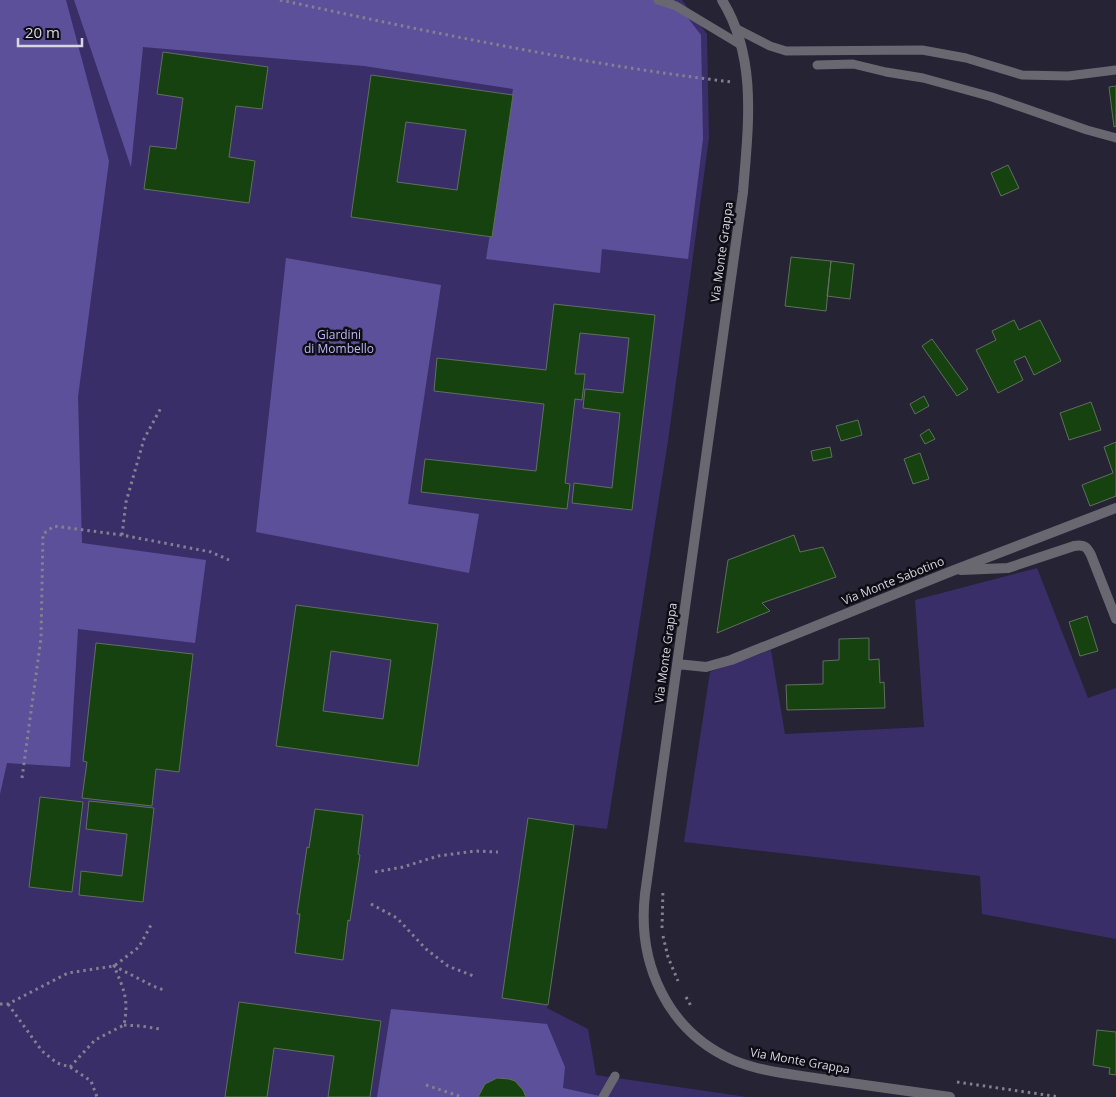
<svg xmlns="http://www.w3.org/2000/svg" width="1116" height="1097" viewBox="0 0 1116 1097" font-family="'Open Sans',sans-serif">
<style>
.green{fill:#3a2e69}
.forest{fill:#5d509a}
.building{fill:#16420f;stroke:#606f5e;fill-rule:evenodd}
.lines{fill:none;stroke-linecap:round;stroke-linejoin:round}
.path{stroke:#82818f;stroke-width:3;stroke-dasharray:2.5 4;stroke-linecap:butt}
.lane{stroke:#696871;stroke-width:9}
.street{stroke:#696871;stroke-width:10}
.labels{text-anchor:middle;stroke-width:5;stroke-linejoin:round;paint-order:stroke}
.street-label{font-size:12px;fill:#d6d5e1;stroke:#0e0d15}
.park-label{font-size:12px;fill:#beb7f5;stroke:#0e0d15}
</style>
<rect width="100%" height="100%" fill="#252334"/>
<!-- green -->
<path class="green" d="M 0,0 L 682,0 L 707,34 L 709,138 L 668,441 L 607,829 L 574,825 L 547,1008 L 588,1029 L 596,1075 L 747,1097 L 0,1097 Z
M 1037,568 L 1088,698 L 1116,688 L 1116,939 L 982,914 L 980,876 L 684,842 L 710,672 L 771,650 L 785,734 L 924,727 L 915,600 Z"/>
<!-- forest -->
<path class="forest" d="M 0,0 L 66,0 L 109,161 L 78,397 L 82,543 L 206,560 L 195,643 L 78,629 L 70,767 L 7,763 L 0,794 Z
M 74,0 L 674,0 L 701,35 L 703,139 L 688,259 L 602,249 L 600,273 L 486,259 L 513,89 L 364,66 L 143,47 L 131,167 Z
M 286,258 L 441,285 L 408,504 L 479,514 L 469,573 L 256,532 Z
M 391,1009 L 547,1024 L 565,1067 L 563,1088 L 604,1097 L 377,1097 Z"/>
<!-- building -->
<path class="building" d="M 163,52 L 268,67 L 262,109 L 236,106 L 229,157 L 255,161 L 249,203 L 144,189 L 150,146 L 176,149 L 183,98 L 157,94 Z
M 371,75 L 513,95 L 492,237 L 351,217 ZM 406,122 L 466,130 L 457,190 L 397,182 Z
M 1116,86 L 1116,126 L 1114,127 L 1109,87 Z
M 1008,165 L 1019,188 L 1001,196 L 991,173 Z
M 791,257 L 831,261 L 826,311 L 785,306 Z
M 831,261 L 854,264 L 850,299 L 827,296 Z
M 554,304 L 655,315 L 632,510 L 572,503 L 574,483 L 612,488 L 620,413 L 583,408 L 585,389 L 623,393 L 629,338 L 580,333 L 575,374 L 585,374 L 582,400 L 575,399 L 565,483 L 570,484 L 567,509 L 421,492 L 425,459 L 536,471 L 544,404 L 434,391 L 437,358 L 546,370 Z
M 1014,320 L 1019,330 L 1040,320 L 1061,361 L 1034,375 L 1025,356 L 1014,361 L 1023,380 L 998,393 L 976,350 L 996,340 L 992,331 Z
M 932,339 L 968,389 L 957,396 L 922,346 Z
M 924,396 L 929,406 L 915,414 L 910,404 Z
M 1091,402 L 1101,430 L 1069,440 L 1060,413 Z
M 858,420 L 862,435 L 841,441 L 836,426 Z
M 929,429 L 935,439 L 925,444 L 920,435 Z
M 1116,442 L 1116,496 L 1090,506 L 1082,485 L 1113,473 L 1104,447 Z
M 830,447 L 832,457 L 813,461 L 811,451 Z
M 920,453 L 929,479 L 913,484 L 904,459 Z
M 794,535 L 800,552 L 823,547 L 836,577 L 762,603 L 770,611 L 717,633 L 728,560 Z
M 296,605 L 438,624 L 418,766 L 276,746 ZM 331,651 L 391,660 L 383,719 L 323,711 Z
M 1087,616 L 1098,651 L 1080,656 L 1069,622 Z
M 869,638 L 869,660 L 879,659 L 880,683 L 884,682 L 885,708 L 787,710 L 786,685 L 823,684 L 823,661 L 839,660 L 839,639 Z
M 96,643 L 193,654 L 179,772 L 156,769 L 152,806 L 82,798 L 87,762 L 83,761 Z
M 40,797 L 83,802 L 72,892 L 29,887 Z
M 89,801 L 154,808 L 143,902 L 79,895 L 81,871 L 122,876 L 127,834 L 86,829 Z
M 315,809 L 363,815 L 358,854 L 360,855 L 350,921 L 348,920 L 343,960 L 295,953 L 300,914 L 297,914 L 307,847 L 309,848 Z
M 528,818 L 574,825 L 548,1005 L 502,998 Z
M 239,1002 L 381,1021 L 370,1097 L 328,1097 L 334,1056 L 274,1048 L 267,1097 L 225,1097 Z
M 1097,1030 L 1116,1032 L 1116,1075 L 1109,1074 L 1110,1068 L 1093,1065 Z
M 497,1078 L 509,1079 L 515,1081 L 523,1090 L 526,1097 L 478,1097 L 485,1084 Z"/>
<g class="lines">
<!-- path -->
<path class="path" d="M 280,0 C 430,32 580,64 732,82
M 122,535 L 126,502 L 144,439 L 162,406
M 22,778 L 41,638 L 43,534 L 54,526 L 122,535 L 211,552 L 229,560
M 375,872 L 403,867 L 438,856 L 475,851 L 498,852
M 371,904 L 397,918 L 426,949 L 448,966 L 476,977
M 662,928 L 663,889
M 663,936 L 668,957 L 678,981
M 686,997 L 691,1006
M 0,1004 L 8,1004 L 68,973 L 114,966 L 139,947 L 151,925
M 8,1004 L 42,1051 L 57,1063 L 70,1067 L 91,1081 L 97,1097
M 124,1025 L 141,1026 L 160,1029
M 70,1067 L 95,1040 L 124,1025 C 129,999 124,990 114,966 L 153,986 L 166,991
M 957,1082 L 1060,1097
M 426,1085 L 462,1097"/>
<!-- lane -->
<path class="lane" d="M 658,0 L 676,6 L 741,45
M 735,28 L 770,46 L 786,51 L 922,50 L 966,58 L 1022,75 L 1068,76 L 1116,70
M 817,65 L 853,64 L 886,72 L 923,78 L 992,97 L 1087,130 L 1116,138
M 603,1097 L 615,1076"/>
<!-- street -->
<path class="street" d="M 722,0 C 758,58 748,127 743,192 L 645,894 C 637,963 667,1031 733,1060 C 761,1072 792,1074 822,1079 C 865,1085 907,1091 950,1097
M 961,570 L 1008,568 L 1074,546 C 1084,544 1087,547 1091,555 L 1116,619
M 677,664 L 706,667 L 731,660 L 952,571 L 1116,508"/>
</g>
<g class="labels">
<!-- street labels -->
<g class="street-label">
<text transform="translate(722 252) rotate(-82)" y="4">Via Monte Grappa</text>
<text transform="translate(893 581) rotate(-22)" y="4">Via Monte Sabotino</text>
<text transform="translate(666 653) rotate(-82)" y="4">Via Monte Grappa</text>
<text transform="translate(800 1061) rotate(10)" y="4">Via Monte Grappa</text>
</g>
<!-- park labels -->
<g class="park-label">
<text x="339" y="339">Giardini<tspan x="339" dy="14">di Mombello</tspan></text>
</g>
</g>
<!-- scale -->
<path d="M18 38v8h64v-8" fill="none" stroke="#d6d5e1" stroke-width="2.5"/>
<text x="25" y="38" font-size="15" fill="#d6d5e1" stroke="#0e0d15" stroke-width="4" paint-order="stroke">20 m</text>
</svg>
